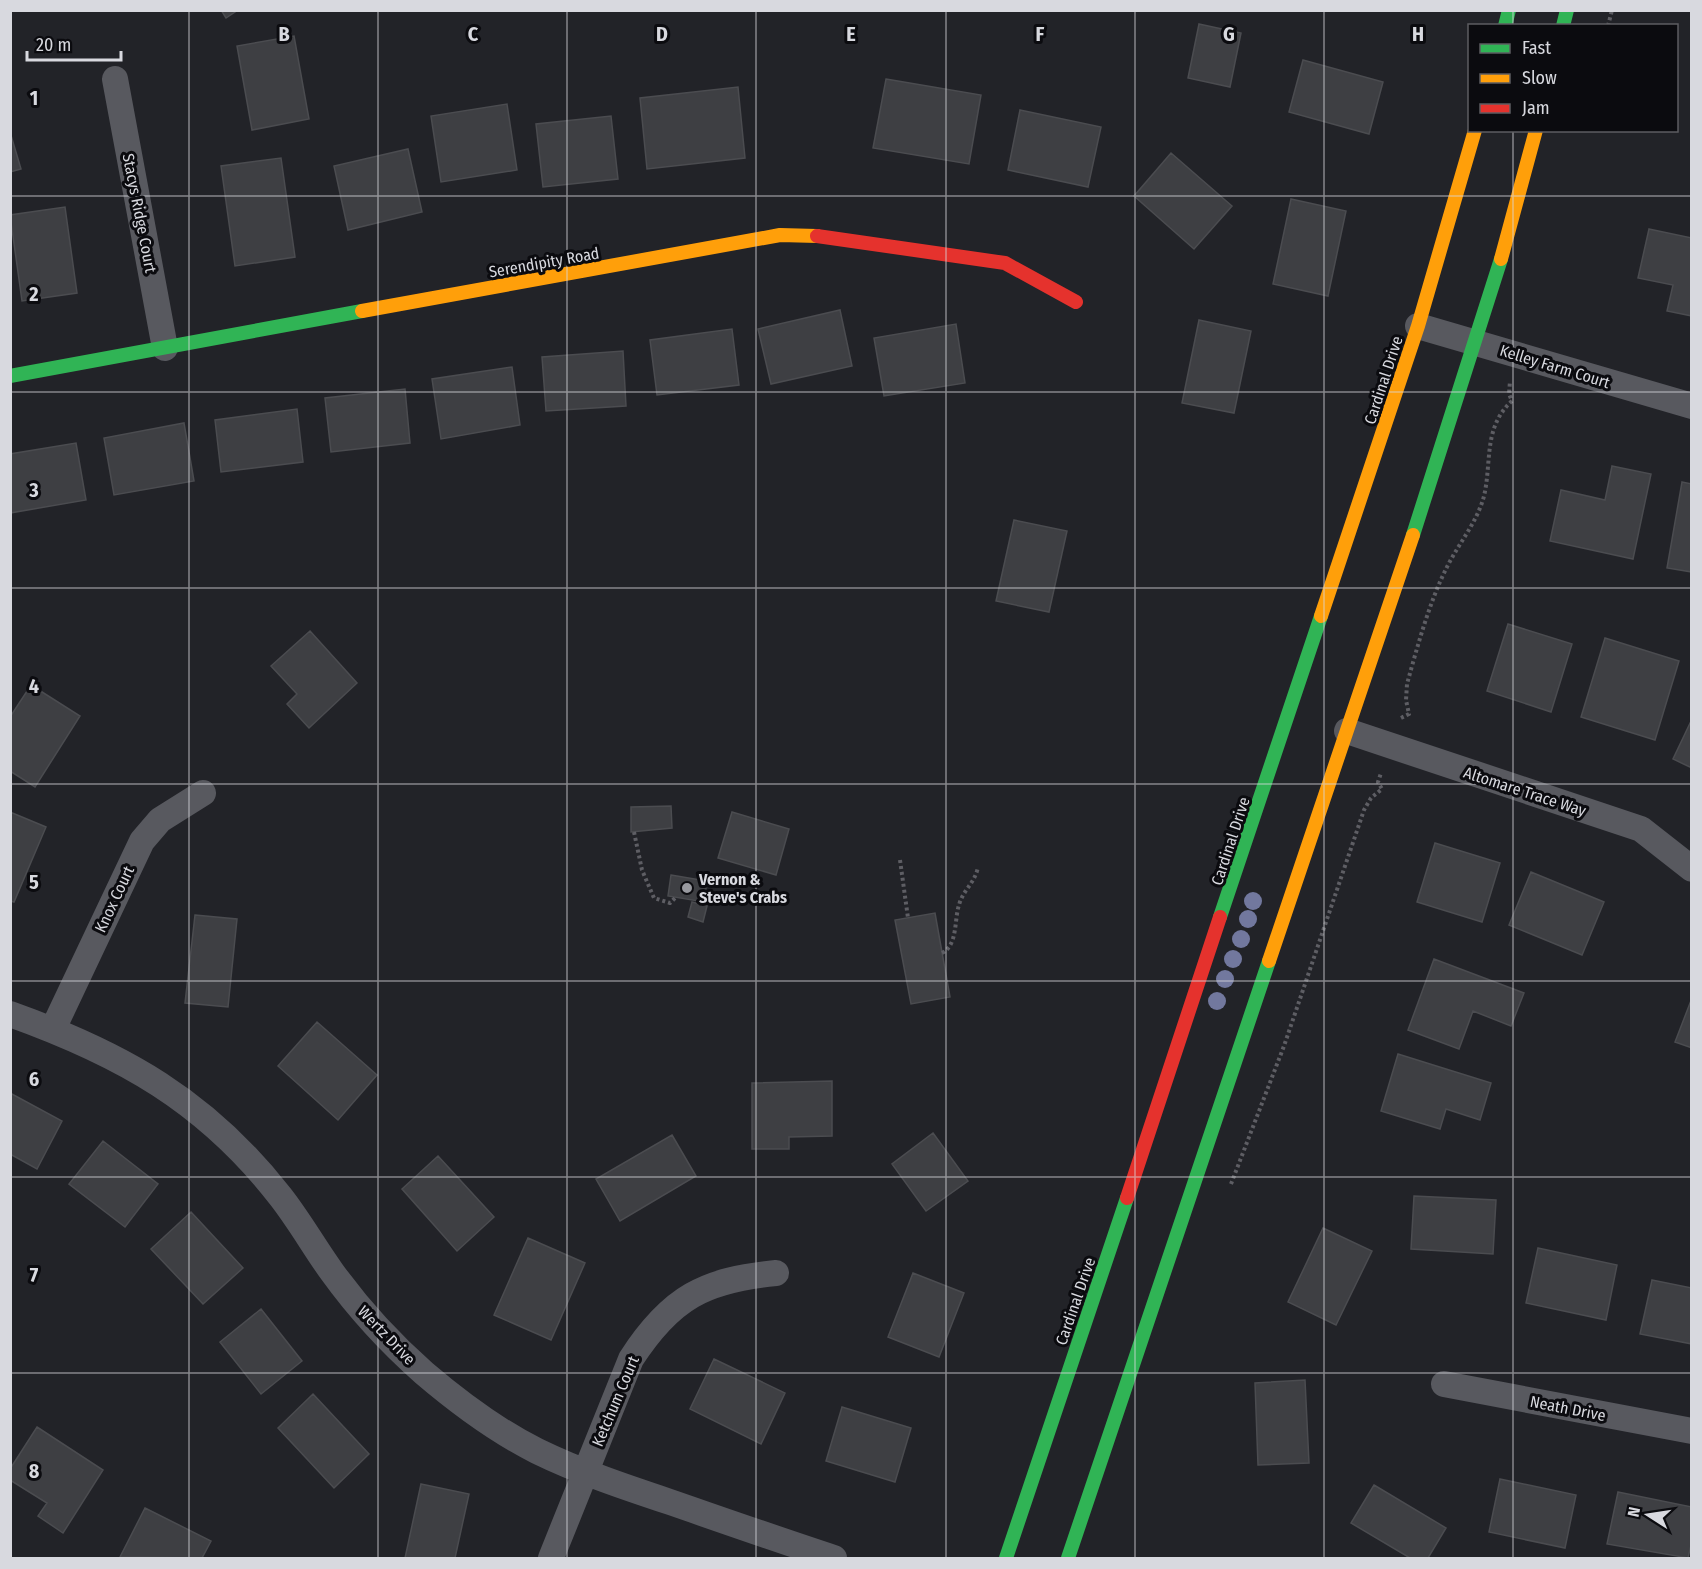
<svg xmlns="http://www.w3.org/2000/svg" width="1702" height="1569" viewBox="0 0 1702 1569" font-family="'Fira Sans Condensed',sans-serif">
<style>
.building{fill:#3e3f43;stroke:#4b4c50;stroke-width:1.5}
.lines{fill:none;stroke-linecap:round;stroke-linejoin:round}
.path{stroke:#5e5e64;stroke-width:4;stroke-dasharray:3 3;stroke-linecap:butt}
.street{stroke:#58595f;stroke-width:26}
.fast{stroke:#30b455;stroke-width:14}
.slow{stroke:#ff9f0a;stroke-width:14}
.jam{stroke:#e5322d;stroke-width:14}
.tree{fill:#72789e}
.grid{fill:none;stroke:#d8d9df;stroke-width:1.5;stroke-opacity:0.55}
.poi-dot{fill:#98999f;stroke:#0b0b0f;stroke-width:2}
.labels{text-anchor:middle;stroke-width:6;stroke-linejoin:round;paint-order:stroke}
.street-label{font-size:16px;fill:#d8d9df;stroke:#0b0b0f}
.poi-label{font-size:16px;font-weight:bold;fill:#d8d9df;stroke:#0b0b0f;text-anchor:start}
.grid-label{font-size:20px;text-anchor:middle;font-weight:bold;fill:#d8d9df;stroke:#0b0b0f;stroke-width:6;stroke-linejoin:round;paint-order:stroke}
</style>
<rect width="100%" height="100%" fill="#222328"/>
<!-- building -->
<path class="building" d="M 221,10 L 238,10 L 226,18 Z
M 1199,24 L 1241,33 L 1230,87 L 1188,78 Z
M 294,36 L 309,119 L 252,130 L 237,46 Z
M 1303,60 L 1383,82 L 1369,134 L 1289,112 Z
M 886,79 L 981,95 L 969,164 L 873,148 Z
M 738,87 L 745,158 L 647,169 L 640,98 Z
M 507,104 L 517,170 L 441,182 L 431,116 Z
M 1020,110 L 1101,127 L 1088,187 L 1008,170 Z
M 611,116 L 618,179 L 543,187 L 536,124 Z
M 10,132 L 21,169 L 10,172 Z
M 408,149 L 422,212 L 348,230 L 334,166 Z
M 1171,153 L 1232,206 L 1194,249 L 1134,196 Z
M 281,158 L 295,257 L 235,266 L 221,166 Z
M 1291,199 L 1346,211 L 1328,296 L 1273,284 Z
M 65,207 L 77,293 L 22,301 L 10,215 Z
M 1649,229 L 1692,238 L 1692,316 L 1667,311 L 1673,285 L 1638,278 Z
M 840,310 L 852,366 L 771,384 L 758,329 Z
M 1199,320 L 1251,331 L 1234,413 L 1182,403 Z
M 956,324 L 965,383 L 884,396 L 874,338 Z
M 732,329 L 739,385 L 657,395 L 650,340 Z
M 623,351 L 626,406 L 546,411 L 542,357 Z
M 512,367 L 520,425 L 441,439 L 432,379 Z
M 405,389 L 410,443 L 331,452 L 325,398 Z
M 297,409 L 303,462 L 221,472 L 215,420 Z
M 184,423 L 194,481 L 114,495 L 104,438 Z
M 76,443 L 86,500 L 10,513 L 10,454 Z
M 1612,466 L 1651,474 L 1633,559 L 1550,541 L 1561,490 L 1605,500 Z
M 1682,482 L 1692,484 L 1692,572 L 1667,568 Z
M 1014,520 L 1067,531 L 1049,612 L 996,601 Z
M 1508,624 L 1572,644 L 1551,712 L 1487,691 Z
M 310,631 L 357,683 L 309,728 L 287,704 L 297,694 L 271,666 Z
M 1605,638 L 1679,661 L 1655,740 L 1581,717 Z
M 31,685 L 80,716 L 35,787 L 10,771 L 10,717 Z
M 1692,719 L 1692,768 L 1673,759 Z
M 671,806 L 672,828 L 631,832 L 631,807 Z
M 10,812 L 46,827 L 14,902 L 10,901 Z
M 732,812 L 789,829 L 776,875 L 718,858 Z
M 1435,843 L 1500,863 L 1482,922 L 1417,902 Z
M 1531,872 L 1604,902 L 1582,955 L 1509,925 Z
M 671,875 L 707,881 L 704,902 L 668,896 Z
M 692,902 L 707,906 L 703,922 L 688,917 Z
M 935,913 L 950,997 L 911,1004 L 895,920 Z
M 195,915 L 237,919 L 228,1007 L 185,1003 Z
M 1434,959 L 1524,993 L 1511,1026 L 1473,1011 L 1459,1049 L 1408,1030 Z
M 1692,998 L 1692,1048 L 1675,1042 Z
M 317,1022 L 377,1075 L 338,1120 L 278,1066 Z
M 1398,1054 L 1491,1083 L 1480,1120 L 1446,1109 L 1440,1129 L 1381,1111 Z
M 832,1081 L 832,1136 L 789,1137 L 789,1149 L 752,1149 L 752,1083 Z
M 10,1093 L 62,1121 L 37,1169 L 10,1154 Z
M 933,1133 L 968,1181 L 926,1211 L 892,1164 Z
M 672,1135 L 696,1176 L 620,1221 L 596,1179 Z
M 103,1141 L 158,1184 L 125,1227 L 69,1184 Z
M 438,1156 L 494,1217 L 457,1251 L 402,1189 Z
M 1414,1196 L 1496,1200 L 1493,1254 L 1411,1249 Z
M 191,1212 L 243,1268 L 203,1304 L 151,1249 Z
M 1323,1228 L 1372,1251 L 1336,1325 L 1288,1302 Z
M 528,1238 L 585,1263 L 551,1340 L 494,1315 Z
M 1538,1248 L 1617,1265 L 1606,1320 L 1526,1303 Z
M 913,1273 L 964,1293 L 939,1357 L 888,1337 Z
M 1652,1280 L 1692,1288 L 1692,1344 L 1640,1334 Z
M 261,1309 L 302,1361 L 261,1394 L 220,1342 Z
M 714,1359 L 785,1393 L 761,1444 L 690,1409 Z
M 1305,1380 L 1309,1463 L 1258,1465 L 1255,1383 Z
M 313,1394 L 369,1454 L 334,1488 L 278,1428 Z
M 842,1407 L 911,1428 L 895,1482 L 826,1461 Z
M 37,1427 L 103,1470 L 63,1533 L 38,1516 L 47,1503 L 10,1480 L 10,1469 Z
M 1500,1479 L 1576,1495 L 1565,1548 L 1489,1532 Z
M 421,1484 L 469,1494 L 455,1558 L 405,1558 Z
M 1374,1485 L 1446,1528 L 1428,1558 L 1410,1558 L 1351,1523 Z
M 1618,1492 L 1692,1507 L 1692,1541 L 1688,1558 L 1607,1544 Z
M 145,1508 L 211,1541 L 202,1558 L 120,1557 Z"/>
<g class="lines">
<!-- path -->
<path class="path" d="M 1608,26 L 1612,10
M 1401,718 L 1409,714 L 1406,700 L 1407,684 C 1417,648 1429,603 1446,569 C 1458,544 1477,523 1484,496 C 1492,462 1483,427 1512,401 L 1509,394 L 1510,381
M 634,832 L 642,870 L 654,898 L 670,903 L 676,897
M 900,860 L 908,918
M 942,953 C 958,945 954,920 959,905 C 963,890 975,883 978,867
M 1231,1184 L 1284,1046 L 1364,810 L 1371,798 L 1382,789 L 1378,782 L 1381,773"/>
<!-- street -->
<path class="street" d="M 115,79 L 165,348
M 1418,326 L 1692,406
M 1347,731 L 1641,829 L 1692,869
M 10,1014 C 122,1054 206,1101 280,1196 C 299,1220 314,1247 332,1272 C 358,1308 390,1343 424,1373 C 458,1402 497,1431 537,1451 C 580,1472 625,1487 670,1502 C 725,1521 779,1540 834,1558
M 53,1029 L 142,841 L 160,820 L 203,793
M 1444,1384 L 1692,1431
M 551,1558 L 631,1359 C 671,1297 705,1280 776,1273"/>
<!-- fast -->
<path class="fast" d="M 1505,26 L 1509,10
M 1563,26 L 1567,10
M 10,376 L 362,311
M 1413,535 L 1501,259
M 1220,917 L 1321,616
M 1006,1558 L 1127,1198
M 1068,1558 L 1269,961"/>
<!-- slow -->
<path class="slow" d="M 1501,259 L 1536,130
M 362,311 L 780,235 L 817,236
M 1321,616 L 1418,326 L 1475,130
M 1269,961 L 1413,535"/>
<!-- jam -->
<path class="jam" d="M 817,236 L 1005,263 L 1076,302
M 1127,1198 L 1220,917"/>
</g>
<!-- trees -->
<g class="tree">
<circle cx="1253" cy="901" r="9"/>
<circle cx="1248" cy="919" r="9"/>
<circle cx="1241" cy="939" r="9"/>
<circle cx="1233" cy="959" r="9"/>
<circle cx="1225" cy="979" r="9"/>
<circle cx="1217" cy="1001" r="9"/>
</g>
<!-- grid -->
<path class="grid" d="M 189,10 L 189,1558M 378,10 L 378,1558M 567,10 L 567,1558M 756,10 L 756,1558M 946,10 L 946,1558M 1135,10 L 1135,1558M 1324,10 L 1324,1558M 1513,10 L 1513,26M 1513,130 L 1513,1558M 10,196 L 1692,196M 10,392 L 1692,392M 10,588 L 1692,588M 10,784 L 1692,784M 10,981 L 1692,981M 10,1177 L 1692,1177M 10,1373 L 1692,1373"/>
<!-- markers -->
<circle class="poi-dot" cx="687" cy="888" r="6"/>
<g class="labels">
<!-- street labels -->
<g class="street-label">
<text transform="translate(140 213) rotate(79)" y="6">Stacys Ridge Court</text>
<text transform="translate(544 262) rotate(-10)" y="6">Serendipity Road</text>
<text transform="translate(1555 366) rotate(17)" y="6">Kelley Farm Court</text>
<text transform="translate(1383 380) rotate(-72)" y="6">Cardinal Drive</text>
<text transform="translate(1525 791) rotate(18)" y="6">Altomare Trace Way</text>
<text transform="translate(1230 841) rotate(-72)" y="6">Cardinal Drive</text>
<text transform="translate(114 899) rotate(-65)" y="6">Knox Court</text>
<text transform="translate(1075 1301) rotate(-71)" y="6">Cardinal Drive</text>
<text transform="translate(387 1335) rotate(46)" y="6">Wertz Drive</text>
<text transform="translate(615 1401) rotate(-67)" y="6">Ketchum Court</text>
<text transform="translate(1568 1408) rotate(11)" y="6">Neath Drive</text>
</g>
<!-- poi labels -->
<g class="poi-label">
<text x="699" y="885">Vernon &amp;<tspan x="699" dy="18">Steve's Crabs</tspan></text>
</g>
</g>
<g class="grid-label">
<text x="284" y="41">B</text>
<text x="473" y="41">C</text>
<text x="662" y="41">D</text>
<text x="851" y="41">E</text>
<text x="1040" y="41">F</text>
<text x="1229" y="41">G</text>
<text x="1418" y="41">H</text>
<text x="34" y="105">1</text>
<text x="34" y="301">2</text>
<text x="34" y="497">3</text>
<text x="34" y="693">4</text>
<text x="34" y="889">5</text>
<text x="34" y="1086">6</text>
<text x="34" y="1282">7</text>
<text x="34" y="1478">8</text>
</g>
<!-- border -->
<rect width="1702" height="1569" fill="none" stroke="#d8d9df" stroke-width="24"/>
<!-- legend -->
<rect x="1468" y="24" width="210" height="108" fill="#0b0b0f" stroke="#5d5d62" stroke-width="1.5"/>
<rect x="1480" y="44" width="30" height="9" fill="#30b455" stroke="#5d5d62" stroke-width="1.5"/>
<text x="1522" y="54" font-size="18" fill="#d8d9df">Fast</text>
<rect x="1480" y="74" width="30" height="9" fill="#ff9f0a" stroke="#5d5d62" stroke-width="1.5"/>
<text x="1522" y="84" font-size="18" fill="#d8d9df">Slow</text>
<rect x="1480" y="104" width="30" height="9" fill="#e5322d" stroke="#5d5d62" stroke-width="1.5"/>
<text x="1522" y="114" font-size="18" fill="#d8d9df">Jam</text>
<!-- north arrow -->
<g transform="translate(1648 1515) rotate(282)" stroke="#0b0b0f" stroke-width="4.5" paint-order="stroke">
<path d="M0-4.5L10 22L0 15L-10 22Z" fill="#d8d9df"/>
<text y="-9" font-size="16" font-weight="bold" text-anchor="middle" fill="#d8d9df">N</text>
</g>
<!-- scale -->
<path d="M27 51v9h94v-9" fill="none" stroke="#d8d9df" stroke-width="3"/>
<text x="36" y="51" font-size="18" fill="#d8d9df" stroke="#0b0b0f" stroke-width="4.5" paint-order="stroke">20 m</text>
</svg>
